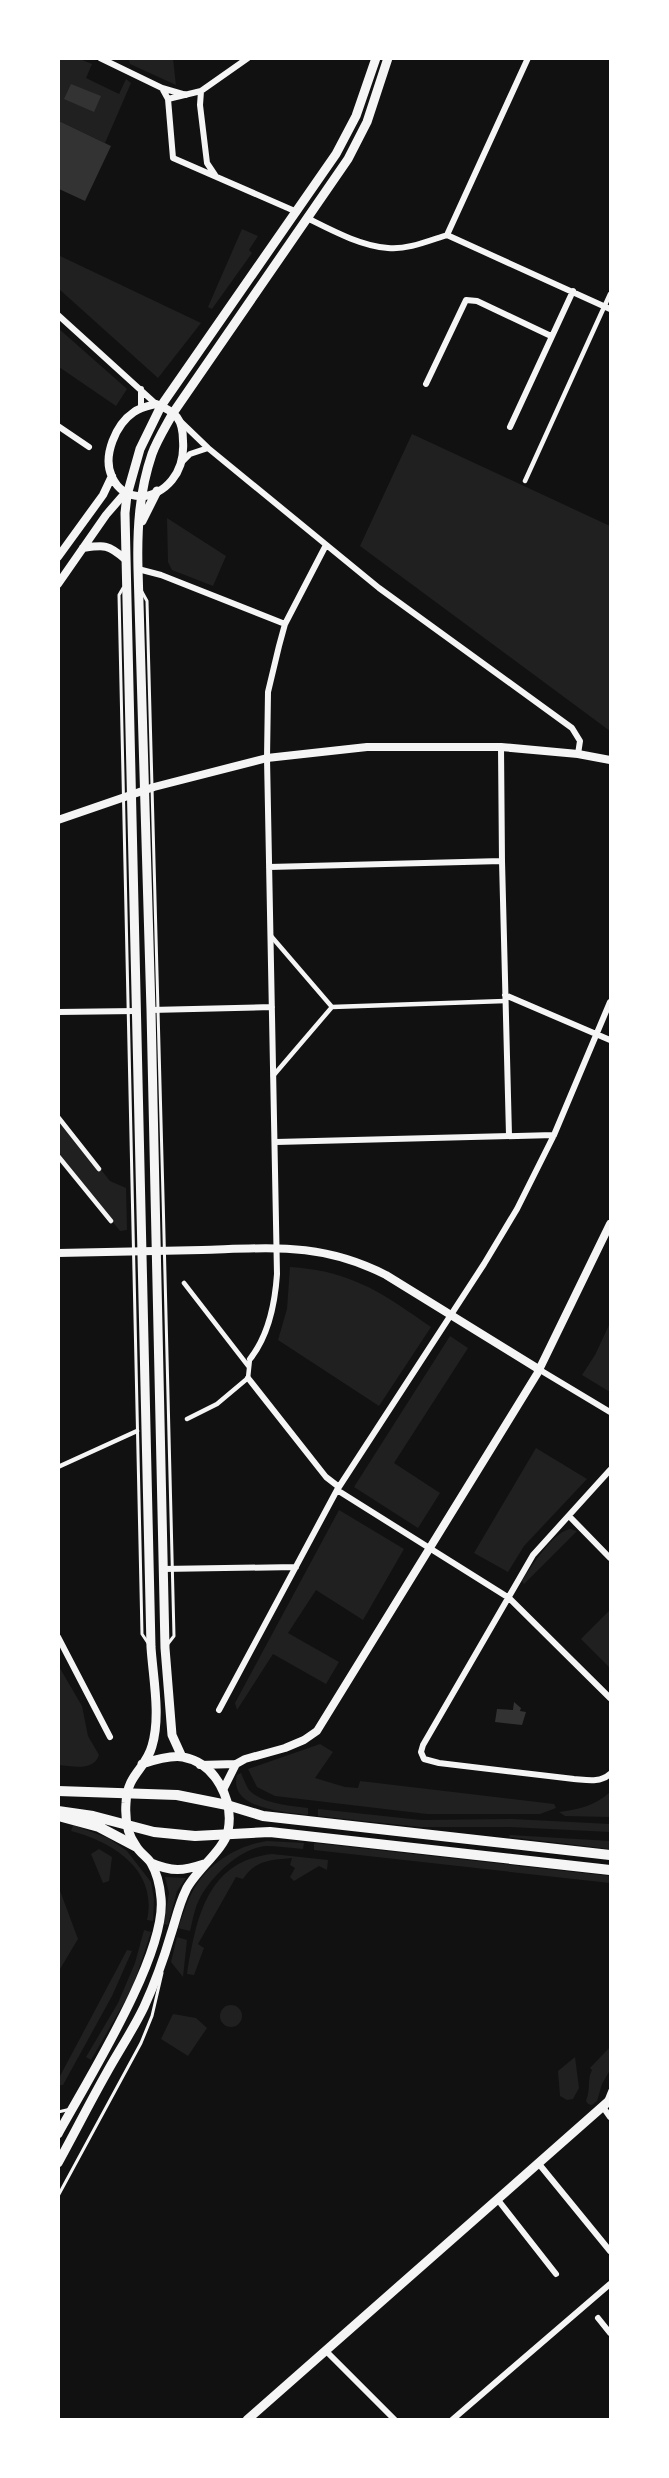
<svg xmlns="http://www.w3.org/2000/svg" width="669" height="2478" viewBox="0 0 669 2478" font-family="Literata,serif">
<style>
.green{fill:#202020}
.water{fill:#333}
.lines{fill:none;stroke-linecap:round;stroke-linejoin:round}
.service{stroke:#f5f5f5;stroke-width:3}
.pedestrian{stroke:#f5f5f5;stroke-width:4.5}
.minor{stroke:#f5f5f5;stroke-width:6}
.tertiary{stroke:#f5f5f5;stroke-width:8}
.secondary{stroke:#f5f5f5;stroke-width:9}
.primary{stroke:#f5f5f5;stroke-width:9}
.trunk{stroke:#f5f5f5;stroke-width:10}
</style>
<rect width="100%" height="100%" fill="#111"/>
<!-- green -->
<path class="green" d="M 59,59 L 80,59 L 92,64 L 86,78 L 119,94 L 126,79 L 131,83 L 105,143 L 59,121 Z
M 129,59 L 173,59 L 176,85 L 130,64 Z
M 242,229 L 258,236 L 249,250 L 252,253 L 212,309 L 208,307 Z
M 58,255 L 201,323 L 158,378 L 59,289 Z
M 58,328 L 127,389 L 116,406 L 59,367 Z
M 412,434 L 610,526 L 610,731 L 360,546 Z
M 167,518 L 226,556 L 213,586 L 172,570 L 168,562 Z
M 58,1116 L 110,1181 L 126,1188 L 127,1230 L 120,1231 L 59,1155 Z
M 290,1267 C 352,1271 382,1293 431,1327 L 379,1406 L 278,1340 L 287,1309 Z
M 610,1323 L 610,1392 L 582,1375 L 595,1355 Z
M 450,1336 L 468,1348 L 394,1463 L 440,1493 L 418,1528 L 354,1487 Z
M 536,1448 L 587,1479 L 524,1546 L 508,1572 L 474,1553 Z
M 339,1510 L 404,1549 L 363,1620 L 316,1590 L 288,1633 L 339,1662 L 326,1684 L 273,1654 L 237,1710 L 235,1703 Z
M 570,1529 L 577,1531 L 524,1584 L 522,1581 C 531,1567 553,1532 570,1529 Z
M 610,1610 L 610,1668 L 581,1639 Z
M 58,1665 L 82,1706 L 88,1736 L 99,1755 C 93,1772 72,1766 59,1765 Z
M 320,1744 L 333,1752 L 315,1778 L 345,1787 L 358,1788 L 360,1781 L 554,1804 L 556,1808 L 540,1814 L 427,1814 L 275,1796 L 257,1787 L 248,1769 Z
M 241,1773 C 243,1778 246,1785 249,1790 C 262,1804 291,1806 308,1808 L 308,1815 C 285,1812 228,1809 237,1775 Z
M 610,1792 L 610,1817 L 565,1816 L 559,1812 C 577,1810 597,1805 610,1792 Z
M 318,1809 L 421,1820 L 512,1819 L 610,1824 L 610,1832 L 510,1827 L 420,1827 L 318,1816 Z
M 73,1825 L 108,1838 L 127,1851 L 151,1882 L 154,1899 L 153,1921 L 147,1920 C 158,1870 113,1842 71,1831 Z
M 510,1835 L 610,1841 L 610,1849 L 509,1837 Z
M 267,1841 L 304,1843 L 303,1849 C 291,1848 278,1846 266,1846 C 240,1848 213,1875 201,1896 C 195,1906 193,1919 190,1931 L 178,1928 C 184,1913 188,1897 197,1884 C 212,1861 240,1845 267,1841 Z
M 314,1843 L 610,1876 L 610,1883 L 314,1850 Z
M 99,1849 L 112,1857 L 109,1881 L 103,1883 L 91,1854 Z
M 272,1854 L 328,1860 L 327,1870 L 319,1866 L 294,1881 L 290,1877 L 295,1868 L 290,1865 L 292,1858 C 271,1860 255,1860 243,1879 L 236,1877 L 198,1944 L 204,1948 L 194,1975 L 187,1974 C 196,1920 206,1861 272,1854 Z
M 165,1877 L 186,1878 L 177,1891 L 168,1925 L 164,1924 L 169,1893 Z
M 59,1888 L 78,1939 L 60,1969 L 58,1968 Z
M 144,1930 L 151,1932 L 132,1989 L 91,2060 L 86,2057 L 118,2003 L 135,1963 Z
M 177,1937 L 187,1940 L 183,1977 L 171,1962 Z
M 127,1950 L 132,1951 L 112,1996 L 63,2085 L 59,2085 L 59,2078 Z
M220 2016a11 11 0 1 1 22 0a11 11 0 1 1-22 0Z
M 173,2014 L 196,2018 L 207,2028 L 188,2056 L 161,2039 Z
M 610,2047 L 610,2070 L 602,2084 L 597,2101 L 592,2105 L 588,2104 L 586,2101 C 591,2089 587,2078 592,2070 L 590,2068 Z
M 575,2057 L 579,2088 L 573,2099 L 567,2100 L 560,2096 L 558,2071 Z"/>
<!-- water -->
<path class="water" d="M 71,84 L 101,96 L 94,112 L 64,99 Z
M 59,121 L 111,146 L 85,201 L 59,189 Z
M 514,1702 L 521,1708 L 520,1711 L 526,1712 L 522,1725 L 495,1722 L 497,1709 L 513,1710 Z"/>
<g class="lines">
<!-- service -->
<path class="service" d="M 123,588 L 119,595 L 142,1634 L 148,1643
M 141,590 L 147,601 C 159,946 164,1291 174,1636 L 167,1645
M 606,2100 L 610,2090
M 58,2112 L 71,2109
M 58,2196 L 141,2043 L 152,2016 L 162,1973"/>
<!-- pedestrian -->
<path class="pedestrian" d="M 525,481 L 610,294
M 271,936 L 332,1007
M 273,1076 L 332,1007 L 505,1001
M 58,1117 L 99,1169
M 58,1156 L 111,1221
M 184,1283 L 249,1367
M 187,1419 L 217,1404 L 248,1378 L 250,1359
M 58,1467 L 137,1431"/>
<!-- minor -->
<path class="minor" d="M 100,58 L 162,88 L 186,95
M 162,88 L 168,99 L 173,158 L 297,212
M 201,91 L 200,105 L 207,163 L 215,175
M 168,99 L 201,91 L 248,58
M 309,219 C 333,231 361,246 388,248 C 407,250 428,241 447,235 L 610,309
M 447,235 L 528,58
M 58,315 L 156,404
M 426,384 L 466,300 L 477,301 L 551,336
M 141,389 L 141,408
M 182,423 L 208,448 L 379,588 L 572,728 L 580,741 L 578,754
M 58,426 L 89,447
M 510,427 L 573,291
M 181,463 L 190,454 L 208,448
M 138,569 L 161,575 L 285,624
M 501,747 L 502,861 L 509,1135
M 269,867 L 502,861
M 505,995 L 610,1040
M 151,1010 L 272,1007
M 58,1012 L 136,1011
M 276,1142 L 554,1135
M 250,1359 C 269,1335 275,1304 277,1274 L 267,758 L 268,692 L 279,646 L 285,624 L 326,545
M 540,1370 L 610,1412
M 248,1378 L 326,1477 L 339,1487
M 610,1470 L 533,1555 L 423,1745 L 421,1752 L 424,1759 L 439,1763 L 574,1779 C 587,1780 600,1783 610,1774
M 337,1490 L 509,1598 L 610,1698
M 569,1516 L 610,1558
M 162,1569 L 296,1567
M 58,1637 L 110,1737
M 219,1710 L 337,1490 L 484,1264 L 517,1209 L 554,1135 L 610,1002
M 603,2107 L 610,2117
M 539,2164 L 610,2251
M 498,2200 L 556,2274
M 598,2318 L 610,2333
M 326,2351 L 395,2420
M 452,2420 L 610,2284"/>
<!-- tertiary -->
<path class="tertiary" d="M 156,404 C 176,412 183,419 183,441 C 184,455 181,469 172,480 C 155,501 124,503 112,477 C 102,456 116,424 134,412 C 141,407 148,406 156,404 Z
M 83,548 C 104,545 108,544 125,559
M 58,557 L 103,495 L 112,476
M 58,584 L 106,515 L 125,493
M 58,820 L 154,787 L 267,758 L 367,747 L 501,747 L 578,754 L 610,760
M 58,1253 C 106,1252 154,1251 202,1250 C 272,1248 321,1242 386,1275 L 540,1370
M 200,1765 L 236,1764 L 245,1759 L 285,1748 L 304,1740 L 317,1731 L 537,1374 L 610,1224
M 223,1790 L 236,1764"/>
<!-- secondary -->
<path class="secondary" d="M 247,2420 L 610,2100"/>
<!-- primary -->
<path class="primary" d="M 142,521 L 157,491
M 182,1757 L 172,1735 L 165,1648 L 151,1010 L 138,569 C 137,530 139,492 152,454 C 157,440 166,426 173,413 L 348,159 L 367,122 L 388,58
M 151,1863 C 172,1872 183,1871 204,1864
M 58,2134 C 87,2081 167,1954 161,1898 C 160,1887 157,1873 151,1863 C 147,1857 140,1853 136,1846 C 127,1834 125,1817 126,1803 C 127,1774 146,1769 152,1746 C 161,1716 153,1678 151,1647 L 125,513 L 127,495 L 140,449 L 161,406 L 336,154 L 356,116 L 376,58
M 58,2163 C 74,2134 89,2104 106,2074 C 118,2052 133,2030 144,2007 C 155,1983 164,1958 171,1934 C 176,1919 179,1904 186,1890 C 195,1871 224,1850 228,1831 C 234,1801 216,1763 183,1757 C 170,1755 154,1760 142,1764"/>
<!-- trunk -->
<path class="trunk" d="M 58,1791 L 177,1795 L 227,1805 L 263,1816 L 610,1855
M 58,1811 L 93,1816 L 154,1832 L 195,1836 L 270,1832 L 610,1870
M 62,1817 L 99,1827 L 135,1846"/>
</g>
<!-- border -->
<rect width="669" height="2478" fill="none" stroke="#ffffff" stroke-width="120"/>
</svg>
